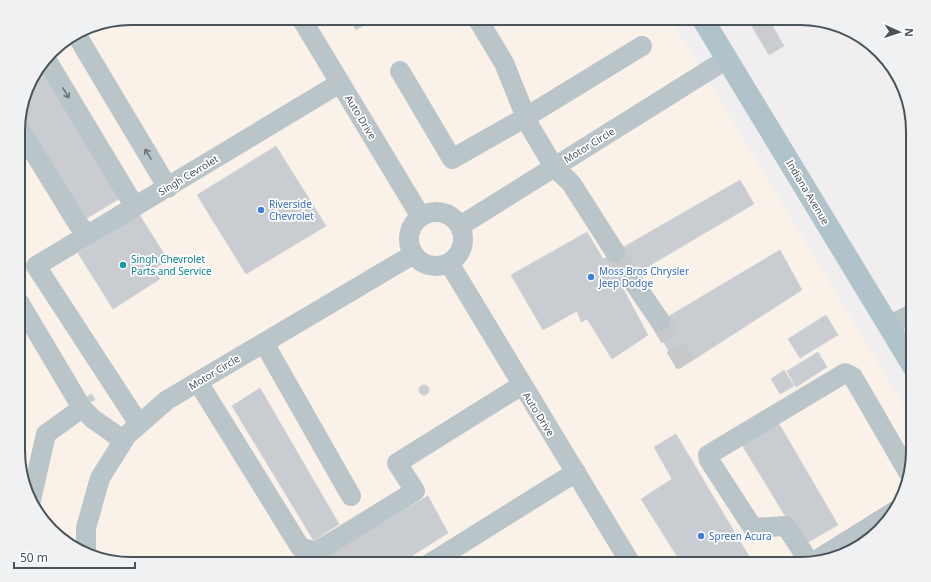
<svg xmlns="http://www.w3.org/2000/svg" width="931" height="582" viewBox="0 0 931 582" font-family="'Noto Sans',sans-serif">
<style>
.commercial{fill:#faf1e8}
.building{fill:#c9ccd0;stroke:#d2d5d8}
.lines{fill:none;stroke-linecap:round;stroke-linejoin:round}
.minor-tunnel{stroke:#c6c8c9;stroke-width:20;stroke-dasharray:20 10;stroke-linecap:butt}
.minor{stroke:#bac5c9;stroke-width:20}
.major{stroke:#b0c2ca;stroke-width:22}
.oneway{stroke:#6a767b}
.shop-dot{fill:#3f7fe0;stroke:#fff;stroke-width:1.5}
.culture-dot{fill:#0f9aa8;stroke:#fff;stroke-width:1.5}
.labels{text-anchor:middle;stroke-width:3.5;stroke-linejoin:round;paint-order:stroke}
.street-label{font-size:10px;fill:#485459;stroke:#fff}
.shop-label{font-size:10px;fill:#366cbe;stroke:#fff;text-anchor:start}
.culture-label{font-size:10px;fill:#0d838f;stroke:#fff;text-anchor:start}
.rim{fill:none;stroke:#485459;stroke-width:2}
</style>
<rect width="100%" height="100%" fill="#f0eeee"/>
<!-- commercial -->
<path class="commercial" d="M 131,18 L 670,18 L 913,421 L 913,458 L 894,513 L 856,549 L 807,564 L 131,564 L 69,545 L 33,507 L 19,465 L 19,117 L 30,81 L 56,46 L 88,27 Z"/>
<!-- building -->
<path class="building" d="M 349,18 L 376,18 L 356,30 Z
M 411,18 L 427,18 L 415,25 Z
M 747,18 L 768,18 L 784,46 L 769,55 Z
M 42,65 L 122,197 L 84,220 L 20,114 L 30,81 Z
M 276,146 L 326,226 L 246,274 L 197,195 Z
M 740,180 L 754,204 L 620,283 L 648,335 L 612,359 L 587,319 L 581,322 L 577,311 L 543,330 L 511,275 L 587,232 L 603,259 Z
M 139,214 L 168,260 L 154,269 L 160,279 L 113,309 L 78,253 Z
M 780,250 L 802,290 L 679,369 L 654,325 Z
M 826,315 L 838,335 L 800,358 L 788,339 Z
M 818,352 L 827,367 L 796,387 L 787,371 Z
M 784,370 L 794,386 L 780,394 L 771,379 Z
M419 390a5 5 0 1 1 10 0a5 5 0 1 1-10 0Z
M 260,388 L 339,524 L 314,541 L 232,406 Z
M 92,394 L 95,400 L 90,402 L 86,397 Z
M 778,422 L 838,525 L 803,545 L 742,445 Z
M 676,434 L 753,563 L 682,564 L 641,499 L 672,479 L 654,447 Z
M 428,496 L 448,533 L 399,564 L 332,564 L 326,554 Z"/>
<g class="lines">
<!-- minor-tunnel -->
<path class="minor-tunnel" d="M 615,252 L 630,277
M 660,321 L 686,365"/>
<!-- minor -->
<path class="minor" d="M 301,18 L 421,217
M 477,18 L 504,63 L 529,125 L 554,167 L 571,183 L 615,252
M 76,34 L 168,188
M 46,59 L 135,207
M 400,71 L 452,159 L 526,117 L 642,46
M 19,128 L 78,224 L 88,235
M409 239a27 27 0 1 1 54 0a27 27 0 1 1-54 0Z
M 460,226 L 727,59
M 449,263 L 631,564
M 630,277 L 660,321
M 19,302 L 82,408 L 93,419 L 123,440
M 889,326 L 913,313
M 264,343 L 351,496
M 198,382 L 300,547 L 316,552
M 139,424 L 36,266 L 340,83
M 31,500 L 46,434 L 82,408
M 86,550 L 86,528 L 100,478 L 127,435 L 167,400 L 414,254
M 815,561 L 895,511
M 810,563 L 786,526 L 753,528 L 709,460 L 708,455 L 845,373 L 853,377 L 908,472
M 323,564 L 316,552 L 415,491 L 397,463 L 522,385
M 429,564 L 576,472"/>
<!-- major -->
<path class="major" d="M 702,18 L 913,366"/>
</g>
<!-- one-way arrows -->
<defs><path id="oneway-shaft" d="M-6 0H5M1.5-3L5.5 0L1.5 3" fill="none" stroke-width="1.6" stroke-linecap="round" stroke-linejoin="round"/></defs>
<g class="oneway">
<use href="#oneway-shaft" transform="translate(66 93) rotate(59)"/>
<use href="#oneway-shaft" transform="translate(148 154) rotate(-121)"/>
</g>
<!-- markers -->
<g class="shop-dot">
<circle cx="261" cy="210" r="4"/>
<circle cx="591" cy="277" r="4"/>
<circle cx="701" cy="536" r="4"/>
</g>
<circle class="culture-dot" cx="123" cy="265" r="4"/>
<g class="labels">
<!-- street labels -->
<g class="street-label">
<text transform="translate(361 117) rotate(59)" y="4">Auto Drive</text>
<text transform="translate(589 145) rotate(-32)" y="4">Motor Circle</text>
<text transform="translate(188 175) rotate(-31)" y="4">Singh Cevrolet</text>
<text transform="translate(808 192) rotate(59)" y="4">Indiana Avenue</text>
<text transform="translate(214 372) rotate(-31)" y="4">Motor Circle</text>
<text transform="translate(539 414) rotate(58)" y="4">Auto Drive</text>
</g>
<!-- shop labels -->
<g class="shop-label">
<text x="269" y="208">Riverside<tspan x="269" dy="12">Chevrolet</tspan></text>
<text x="599" y="275">Moss Bros Chrysler<tspan x="599" dy="12">Jeep Dodge</tspan></text>
<text x="709" y="540">Spreen Acura</text>
</g>
<!-- culture labels -->
<g class="culture-label">
<text x="131" y="263">Singh Chevrolet<tspan x="131" dy="12">Parts and Service</tspan></text>
</g>
</g>
<!-- crop -->
<path d="M0 0H931V582H0ZM131 25H800A106 106 0 0 1 906 131V451A106 106 0 0 1 800 557H131A106 106 0 0 1 25 451V131A106 106 0 0 1 131 25Z" fill="#f0f1f2" fill-rule="evenodd"/>
<path class="rim" d="M131 25H800A106 106 0 0 1 906 131V451A106 106 0 0 1 800 557H131A106 106 0 0 1 25 451V131A106 106 0 0 1 131 25Z"/>
<!-- north arrow -->
<g transform="translate(899 32) rotate(93)" stroke="#ffffff" stroke-width="3" paint-order="stroke">
<path d="M0-3L7 15L0 10L-7 15Z" fill="#485459"/>
<text y="-6" font-size="11" font-weight="bold" text-anchor="middle" fill="#485459">N</text>
</g>
<!-- scale -->
<path d="M14 562v6h121v-6" fill="none" stroke="#485459" stroke-width="2"/>
<text x="20" y="562" font-size="12" fill="#485459" stroke="#ffffff" stroke-width="3" paint-order="stroke">50 m</text>
</svg>
